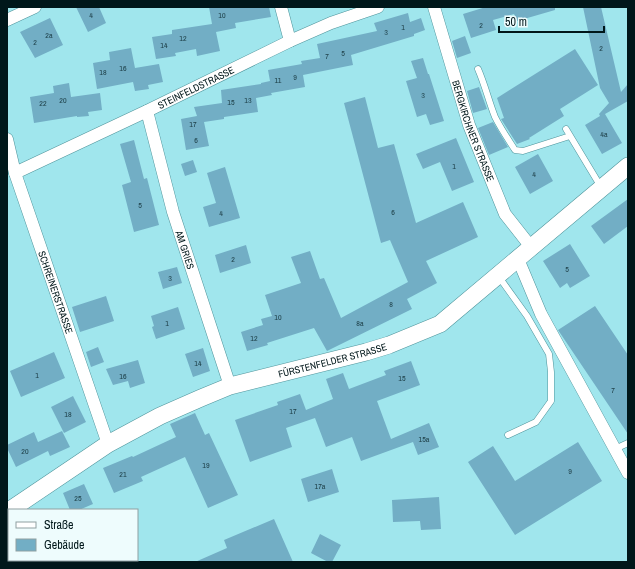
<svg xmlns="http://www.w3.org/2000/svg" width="635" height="569" viewBox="0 0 635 569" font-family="'Archivo Narrow',sans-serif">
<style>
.building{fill:#72aec5}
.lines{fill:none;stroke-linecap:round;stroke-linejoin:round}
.lane-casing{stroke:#4f949b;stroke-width:7}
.street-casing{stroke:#4f949b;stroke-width:13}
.secondary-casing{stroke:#4f949b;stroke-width:18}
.lane{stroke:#fff;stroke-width:6}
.street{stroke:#fff;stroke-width:12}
.secondary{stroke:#fff;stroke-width:17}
.labels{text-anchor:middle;stroke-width:4;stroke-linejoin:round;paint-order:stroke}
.number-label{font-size:8px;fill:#1c3d45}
.street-label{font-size:10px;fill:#00171a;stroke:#eefcfd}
</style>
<rect width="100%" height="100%" fill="#a0e6ed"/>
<!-- building -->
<path class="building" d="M 76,7 L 99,7 L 106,23 L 88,32 Z
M 209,7 L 269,7 L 271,17 L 235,23 L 236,28 L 216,32 L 220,51 L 197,56 L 196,49 L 175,53 L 176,56 L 156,59 L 152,37 L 172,34 L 172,30 L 212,24 Z
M 486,7 L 555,7 L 555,10 L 517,21 L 514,14 L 493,20 L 496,30 L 471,38 L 463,14 Z
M 583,7 L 601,7 L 621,92 L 628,84 L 628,101 L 605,114 L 622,143 L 602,154 L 585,125 L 600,116 L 599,114 L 609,103 L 600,88 Z
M 408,13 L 410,22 L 421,18 L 425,30 L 414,34 L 414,36 L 351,55 L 353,65 L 303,75 L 305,87 L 271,93 L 272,95 L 256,98 L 258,112 L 224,117 L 224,119 L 204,122 L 209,146 L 186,150 L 181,119 L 197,116 L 194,107 L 222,103 L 221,90 L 261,84 L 261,83 L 270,81 L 268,70 L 302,64 L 301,61 L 320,58 L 317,44 L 377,31 L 374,23 Z
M 50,18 L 63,45 L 35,58 L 20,32 Z
M 465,36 L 471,53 L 457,58 L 452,41 Z
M 131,48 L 135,68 L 159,64 L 163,82 L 148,85 L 149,89 L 135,91 L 133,82 L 97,89 L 93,63 L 110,60 L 109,52 Z
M 575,49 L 598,85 L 560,109 L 564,116 L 529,138 L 530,139 L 517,144 L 501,119 L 504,118 L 497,98 Z
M 423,58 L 428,74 L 429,74 L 444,121 L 430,125 L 426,114 L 417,117 L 406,81 L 417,78 L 411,61 Z
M 69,83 L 71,97 L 100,93 L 102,110 L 88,112 L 89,116 L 77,117 L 77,116 L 34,123 L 30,97 L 54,93 L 53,86 Z
M 479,87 L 487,109 L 473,113 L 467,91 Z
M 365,97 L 378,148 L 394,144 L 416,223 L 463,202 L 478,237 L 426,261 L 437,283 L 407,299 L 412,309 L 327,351 L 314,328 L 267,343 L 268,345 L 247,351 L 241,332 L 263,325 L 261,319 L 272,316 L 265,295 L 301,283 L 291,257 L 310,251 L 320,279 L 324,278 L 341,318 L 408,282 L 390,240 L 381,243 L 344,103 Z
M 493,122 L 508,147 L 489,155 L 478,128 Z
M 456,138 L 474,182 L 452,191 L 440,162 L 423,169 L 416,154 Z
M 134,140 L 144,179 L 147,178 L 159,225 L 134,232 L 122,185 L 131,182 L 120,144 Z
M 538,154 L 553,181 L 530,194 L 515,167 Z
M 193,160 L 197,172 L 185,176 L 181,164 Z
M 225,167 L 240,218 L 209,227 L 203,207 L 216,203 L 207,173 Z
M 628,199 L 628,226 L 604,244 L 591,226 Z
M 570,244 L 590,276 L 570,288 L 567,283 L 560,288 L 543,261 Z
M 246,245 L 251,263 L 220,273 L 215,255 Z
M 177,267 L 182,283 L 163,289 L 158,272 Z
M 106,296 L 114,321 L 80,332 L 72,307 Z
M 595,306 L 628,355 L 628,434 L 558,330 Z
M 178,307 L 185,329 L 156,339 L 152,327 L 154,326 L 151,316 Z
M 98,347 L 104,362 L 91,367 L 86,352 Z
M 203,348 L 210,371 L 193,377 L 185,354 Z
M 54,352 L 65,378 L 21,397 L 10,371 Z
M 138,360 L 145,383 L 130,388 L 128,381 L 113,385 L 106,369 Z
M 411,361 L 420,385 L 377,401 L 391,439 L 429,423 L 439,447 L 418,455 L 413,442 L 361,461 L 352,437 L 326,447 L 315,418 L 286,428 L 292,447 L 250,462 L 235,420 L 278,405 L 277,402 L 300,394 L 306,410 L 333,399 L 326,379 L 343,373 L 349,389 L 386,375 L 384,371 Z
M 73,396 L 86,422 L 64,433 L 51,407 Z
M 195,413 L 205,435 L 209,433 L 238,495 L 208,508 L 185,457 L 141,477 L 143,481 L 114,493 L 103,468 L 132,456 L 133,457 L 176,437 L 170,424 Z
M 62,431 L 70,447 L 50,456 L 48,451 L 16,467 L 7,448 L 7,445 L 34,432 L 38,442 Z
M 578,442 L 602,481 L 515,535 L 468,462 L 493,446 L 515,481 Z
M 332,469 L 339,492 L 308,502 L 301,479 Z
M 84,484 L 93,504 L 79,510 L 70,510 L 63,493 Z
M 439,497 L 441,529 L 421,530 L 420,521 L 393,522 L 392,500 Z
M 274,519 L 293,562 L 195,562 L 227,548 L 224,540 Z
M 320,534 L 341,545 L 332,562 L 328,562 L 311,553 Z"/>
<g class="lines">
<defs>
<path id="lane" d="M 478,69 C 485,85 489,102 495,117 C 501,129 508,139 515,150 L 523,151 L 570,136
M 566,129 L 601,187
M 499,277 L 527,316 L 549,354 L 551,372 L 551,401 L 536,422 L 508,435
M 615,449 L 628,443"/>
<g id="street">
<path d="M 281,7 L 290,41"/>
<path id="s1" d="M 434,7 L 469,125 L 505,214 L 531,247"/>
<path d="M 7,20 L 35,7"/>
<path id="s2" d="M 147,111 L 173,212 L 230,386"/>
<path id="s3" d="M 7,139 L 15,173 L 108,444"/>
<path id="s4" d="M 15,173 L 147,111 L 290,41 L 331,23 L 378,7"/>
<path d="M 518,259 L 541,314 L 628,473"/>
</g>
<g id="secondary">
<path id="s5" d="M 10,510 L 108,444 L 160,416 L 201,398 L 230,386 L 366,352 L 389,345 L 440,324 L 628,166"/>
</g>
</defs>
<!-- lane casing -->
<use href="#lane" class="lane-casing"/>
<!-- street casing -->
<use href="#street" class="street-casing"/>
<!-- secondary casing -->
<use href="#secondary" class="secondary-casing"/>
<!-- lane -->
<use href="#lane" class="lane"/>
<!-- street -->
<use href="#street" class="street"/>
<!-- secondary -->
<use href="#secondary" class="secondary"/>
</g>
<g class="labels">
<!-- number labels -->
<g class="number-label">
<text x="91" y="18">4</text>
<text x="222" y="18">10</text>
<text x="481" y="28">2</text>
<text x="403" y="30">1</text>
<text x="386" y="35">3</text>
<text x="49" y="38">2a</text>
<text x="183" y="41">12</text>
<text x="35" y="45">2</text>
<text x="164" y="48">14</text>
<text x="601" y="51">2</text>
<text x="343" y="56">5</text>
<text x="327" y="59">7</text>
<text x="123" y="71">16</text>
<text x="103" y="75">18</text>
<text x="295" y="80">9</text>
<text x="278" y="83">11</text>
<text x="423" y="98">3</text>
<text x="63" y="103">20</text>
<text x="248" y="103">13</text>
<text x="231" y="105">15</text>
<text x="43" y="106">22</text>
<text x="193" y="127">17</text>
<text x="604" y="137">4a</text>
<text x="196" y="143">6</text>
<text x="454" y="169">1</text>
<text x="534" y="177">4</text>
<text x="140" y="208">5</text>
<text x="393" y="215">6</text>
<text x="221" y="216">4</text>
<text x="233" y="262">2</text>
<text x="567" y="272">5</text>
<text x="170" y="281">3</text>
<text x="391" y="307">8</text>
<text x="278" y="320">10</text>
<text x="167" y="326">1</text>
<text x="360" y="326">8a</text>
<text x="254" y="341">12</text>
<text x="198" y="366">14</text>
<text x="37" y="378">1</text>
<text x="123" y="379">16</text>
<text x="402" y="381">15</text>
<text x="613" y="393">7</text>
<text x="293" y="414">17</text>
<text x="68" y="417">18</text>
<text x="424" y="442">15a</text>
<text x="25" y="454">20</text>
<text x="206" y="468">19</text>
<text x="570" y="474">9</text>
<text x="123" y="477">21</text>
<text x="320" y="489">17a</text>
<text x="78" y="501">25</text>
</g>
<!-- street labels -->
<g class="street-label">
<text dy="4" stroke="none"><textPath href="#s4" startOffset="200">STEINFELDSTRASSE</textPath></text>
<text dy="4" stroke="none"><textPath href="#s1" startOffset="130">BERGKIRCHNER STRASSE</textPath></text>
<text dy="4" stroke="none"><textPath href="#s2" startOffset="144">AM GRIES</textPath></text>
<text dy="4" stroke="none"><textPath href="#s3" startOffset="161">SCHREINERSTRASSE</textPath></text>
<text dy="4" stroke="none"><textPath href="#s5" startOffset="359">FÜRSTENFELDER STRASSE</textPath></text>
</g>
</g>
<!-- border -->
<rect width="635" height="569" fill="none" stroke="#00171a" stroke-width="16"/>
<!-- legend -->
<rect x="8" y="509" width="130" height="52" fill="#eefcfd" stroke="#8fa0a2"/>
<rect x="16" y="522" width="20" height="6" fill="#ffffff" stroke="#8fa0a2"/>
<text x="44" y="529" font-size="12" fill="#00171a">Straße</text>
<rect x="16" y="539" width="20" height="12" fill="#72aec5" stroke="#8fa0a2"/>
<text x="44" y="549" font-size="12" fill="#00171a">Gebäude</text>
<!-- scale -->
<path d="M499 26v6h105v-6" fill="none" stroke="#00171a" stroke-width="2"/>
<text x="505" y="26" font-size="12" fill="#00171a" stroke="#eefcfd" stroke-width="3" paint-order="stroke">50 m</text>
</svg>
